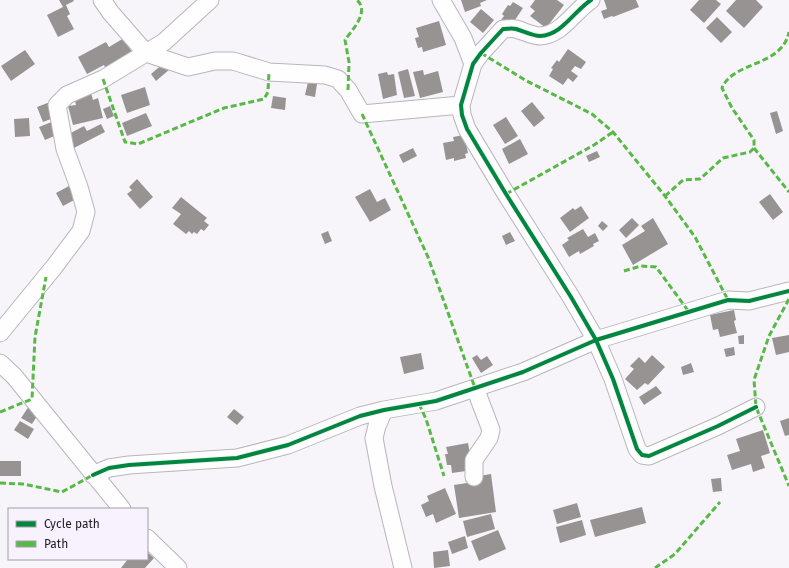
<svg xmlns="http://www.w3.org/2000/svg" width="789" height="568" viewBox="0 0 789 568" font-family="'Fira Sans',sans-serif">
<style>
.building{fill:#989393}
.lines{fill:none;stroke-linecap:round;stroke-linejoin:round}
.minor-casing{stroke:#b8b5bc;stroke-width:19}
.minor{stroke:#fefefe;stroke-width:17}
.quiet{stroke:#58b947;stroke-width:3;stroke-dasharray:6 3;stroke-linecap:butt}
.cycleway-casing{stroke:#f7f2fd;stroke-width:6}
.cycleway{stroke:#00873e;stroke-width:4}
</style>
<rect width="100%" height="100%" fill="#f7f5fa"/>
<!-- building -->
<path class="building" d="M 59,0 L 73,0 L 74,1 L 66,5 L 70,14 L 67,16 L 74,29 L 58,37 L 47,15 L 63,7 Z
M 461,0 L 487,0 L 480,3 L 481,6 L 465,12 Z
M 535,0 L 557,0 L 564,5 L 546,28 L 530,16 L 535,11 L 530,7 Z
M 604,0 L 636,0 L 639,7 L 613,17 L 612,16 L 604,19 L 601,11 L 607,9 Z
M 699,0 L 716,0 L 721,4 L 704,23 L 690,10 Z
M 736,0 L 756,0 L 763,7 L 744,28 L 726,11 Z
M 513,2 L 523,8 L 511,26 L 501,20 L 504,16 L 502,14 L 508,5 L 510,6 Z
M 481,9 L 494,20 L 483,33 L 470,22 Z
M 717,17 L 732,32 L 721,43 L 706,28 Z
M 439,21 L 446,45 L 423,52 L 422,47 L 418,48 L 415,38 L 419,37 L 416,28 Z
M 124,38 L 134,56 L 107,71 L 104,65 L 87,74 L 78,57 L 106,42 L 109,47 Z
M 568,49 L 586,62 L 581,69 L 575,66 L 571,71 L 578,76 L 573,82 L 568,78 L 563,85 L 549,76 L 553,69 L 551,68 L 557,60 L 559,62 Z
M 25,50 L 35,64 L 11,81 L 1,66 Z
M 165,62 L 170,69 L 156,81 L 151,74 Z
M 408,69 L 415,96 L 404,98 L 398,72 Z
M 423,70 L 424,75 L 438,71 L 443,92 L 420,98 L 413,72 Z
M 387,72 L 388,75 L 394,74 L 397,95 L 383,99 L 378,74 Z
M 308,82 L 317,84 L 315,97 L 305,95 Z
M 145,87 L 150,105 L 127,113 L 121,95 Z
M 91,93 L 93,100 L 98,98 L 103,118 L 73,125 L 68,106 L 76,105 L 74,97 Z
M 273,96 L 286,98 L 285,110 L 271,108 Z
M 50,102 L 56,117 L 43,122 L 37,107 Z
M 532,102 L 545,118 L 534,127 L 521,111 Z
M 110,106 L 114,116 L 107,119 L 103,109 Z
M 777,111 L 783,131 L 776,134 L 770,113 Z
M 146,113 L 152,126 L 127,136 L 122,123 Z
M 506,117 L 518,136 L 505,144 L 493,125 Z
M 29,118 L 30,136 L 15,137 L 14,119 Z
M 54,121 L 59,134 L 45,140 L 39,127 Z
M 101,124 L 105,132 L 74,148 L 67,135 L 84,126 L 87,131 Z
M 464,135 L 468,153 L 465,154 L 466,158 L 454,161 L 454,158 L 446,160 L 443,143 L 454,141 L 453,137 Z
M 520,139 L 528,154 L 509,164 L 502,149 Z
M 413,148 L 417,156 L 403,163 L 399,155 Z
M 597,151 L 600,157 L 589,162 L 586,156 Z
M 137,179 L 153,197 L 140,209 L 127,194 L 132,190 L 129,187 Z
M 69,186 L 76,199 L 63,206 L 56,193 Z
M 370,189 L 377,202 L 385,198 L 391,210 L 370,222 L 355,197 Z
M 770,194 L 783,212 L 773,220 L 759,202 Z
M 181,197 L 207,218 L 204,221 L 209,225 L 204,231 L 201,229 L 197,234 L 194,232 L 192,234 L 189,231 L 186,234 L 173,224 L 181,214 L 172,208 Z
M 581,206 L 589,218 L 570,232 L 560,218 L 573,208 L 575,210 Z
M 632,218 L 639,225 L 626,238 L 619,230 Z
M 653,218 L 668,244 L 633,265 L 622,245 L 645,231 L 641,226 Z
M 602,221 L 608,226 L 603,231 L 598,226 Z
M 583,229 L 588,237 L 595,233 L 599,241 L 593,244 L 594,246 L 580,254 L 579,251 L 569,257 L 562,245 L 569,240 L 567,238 Z
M 328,231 L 332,241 L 325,244 L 321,234 Z
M 510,232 L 515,241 L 506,245 L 502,236 Z
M 734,310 L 736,320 L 734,321 L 737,333 L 720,337 L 718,329 L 713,330 L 710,315 Z
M 744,335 L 744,344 L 739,344 L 738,336 Z
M 789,335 L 789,352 L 776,355 L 772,338 Z
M 734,347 L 735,355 L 726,357 L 724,349 Z
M 421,353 L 424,369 L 404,374 L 400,357 Z
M 477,355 L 481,360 L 487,356 L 493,365 L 481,373 L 472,358 Z
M 652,355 L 665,367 L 648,385 L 645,383 L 637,390 L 625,379 L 634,369 L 630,366 L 639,357 L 645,363 Z
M 691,363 L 694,372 L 683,375 L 681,367 Z
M 656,386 L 662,393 L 644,405 L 639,397 Z
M 29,406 L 39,413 L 32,424 L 21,418 Z
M 234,409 L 244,417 L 237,425 L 227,417 Z
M 789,418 L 789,435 L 785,436 L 780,421 Z
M 20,421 L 34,429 L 28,439 L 14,430 Z
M 763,430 L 770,453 L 761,456 L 765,468 L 753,472 L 751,464 L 732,470 L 727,455 L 740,451 L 736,439 Z
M 468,443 L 473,470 L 452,473 L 451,465 L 447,465 L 445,454 L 448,454 L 446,447 Z
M 0,461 L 21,461 L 21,476 L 0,476 Z
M 491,474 L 496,512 L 459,518 L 454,485 L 480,481 L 479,476 Z
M 721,478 L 722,491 L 713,492 L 711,479 Z
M 445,488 L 456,514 L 436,523 L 433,514 L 426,517 L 421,505 L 429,501 L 427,496 Z
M 577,503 L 581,517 L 557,524 L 553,510 Z
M 642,507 L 646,523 L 595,537 L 590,520 Z
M 491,514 L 495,529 L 467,537 L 463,521 Z
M 582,520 L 586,535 L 560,543 L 556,527 Z
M 498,530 L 506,549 L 479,561 L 471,541 Z
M 465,536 L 468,548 L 452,554 L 448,542 Z
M 448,550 L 450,566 L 434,568 L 433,552 Z
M 147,552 L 154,558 L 145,568 L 121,568 L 128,559 L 147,559 Z"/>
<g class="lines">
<defs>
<path id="minor" d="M 102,0 L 111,13 L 146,53 L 188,67 L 215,61 L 233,61 L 269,72 L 325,75 L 338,79 L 348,90 L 362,114 L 461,105
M 441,0 L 463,38 L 473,64
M 591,0 C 574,11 562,35 540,36 C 533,36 523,31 516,29 C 512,28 507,29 503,29 L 481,53 L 473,64 L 461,105 L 462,115 L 467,129 L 506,194 L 571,297 L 596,340 L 613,379 L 637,449 L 642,455 L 649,456 L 718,426 L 756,407
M 0,333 L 54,267 L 81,231 L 86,212 L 79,187 L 65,149 L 57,105 L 67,95 L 103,79 L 164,42 L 210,0
M 0,363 L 14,376 L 122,509
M 384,410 L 377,426 L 374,438 L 383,486 L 403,568
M 93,475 L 109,468 L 129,465 L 237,458 L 288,445 L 360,416 L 384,410 L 436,401 L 523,372 L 596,340 L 728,300 L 749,301 L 789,291
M 474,477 L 474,460 L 489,438 L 491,430 L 475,388
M 147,538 L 178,568"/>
</defs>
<!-- minor casing -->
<use href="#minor" class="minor-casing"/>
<!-- minor -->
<use href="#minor" class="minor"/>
<!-- quiet -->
<path class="quiet" d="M 481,53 L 525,80 L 592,114 L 613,132 L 665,196 L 695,237 L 728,300
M 103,79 L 125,142 L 138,144 L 224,108 L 264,99 L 268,92 L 269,72
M 348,90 L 349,62 L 345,40 C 352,30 370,12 357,0
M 362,114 L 428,257 L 475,388
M 754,148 L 789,192
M 506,194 L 594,145 L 613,132
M 665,196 L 683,180 L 700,179 L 723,158 L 750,152 L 754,148 L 754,140 L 732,108 L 722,88 C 733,61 782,67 789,32
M 624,271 L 641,266 L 656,267 L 689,312
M 789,299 L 769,336 L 754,380 L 756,407 L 789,486
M 419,404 L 426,419 L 444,476
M 0,412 L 32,399 L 35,337 L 46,277
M 0,483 L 23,484 L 62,492 L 93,475
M 655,568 L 675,554 L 720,502"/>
<defs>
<path id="cycleway" d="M 591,0 C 574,11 562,35 540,36 C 533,36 523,31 516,29 C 512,28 507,29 503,29 L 481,53 L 473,64 L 461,105 L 462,115 L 467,129 L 506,194 L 571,297 L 596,340 L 613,379 L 637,449 L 642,455 L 649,456 L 718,426 L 756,407
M 93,475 L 109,468 L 129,465 L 237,458 L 288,445 L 360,416 L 384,410 L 436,401 L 523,372 L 596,340 L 728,300 L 749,301 L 789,291"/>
</defs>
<!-- cycleway casing -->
<use href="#cycleway" class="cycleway-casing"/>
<!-- cycleway -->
<use href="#cycleway" class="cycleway"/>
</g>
<!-- legend -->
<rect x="8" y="508" width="140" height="52" fill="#f7f2fd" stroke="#a39ea8"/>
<rect x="16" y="521" width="20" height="6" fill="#00873e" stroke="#a39ea8"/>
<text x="44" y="528" font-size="12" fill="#242029">Cycle path</text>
<rect x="16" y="541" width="20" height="6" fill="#58b947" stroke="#a39ea8"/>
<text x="44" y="548" font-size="12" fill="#242029">Path</text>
</svg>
